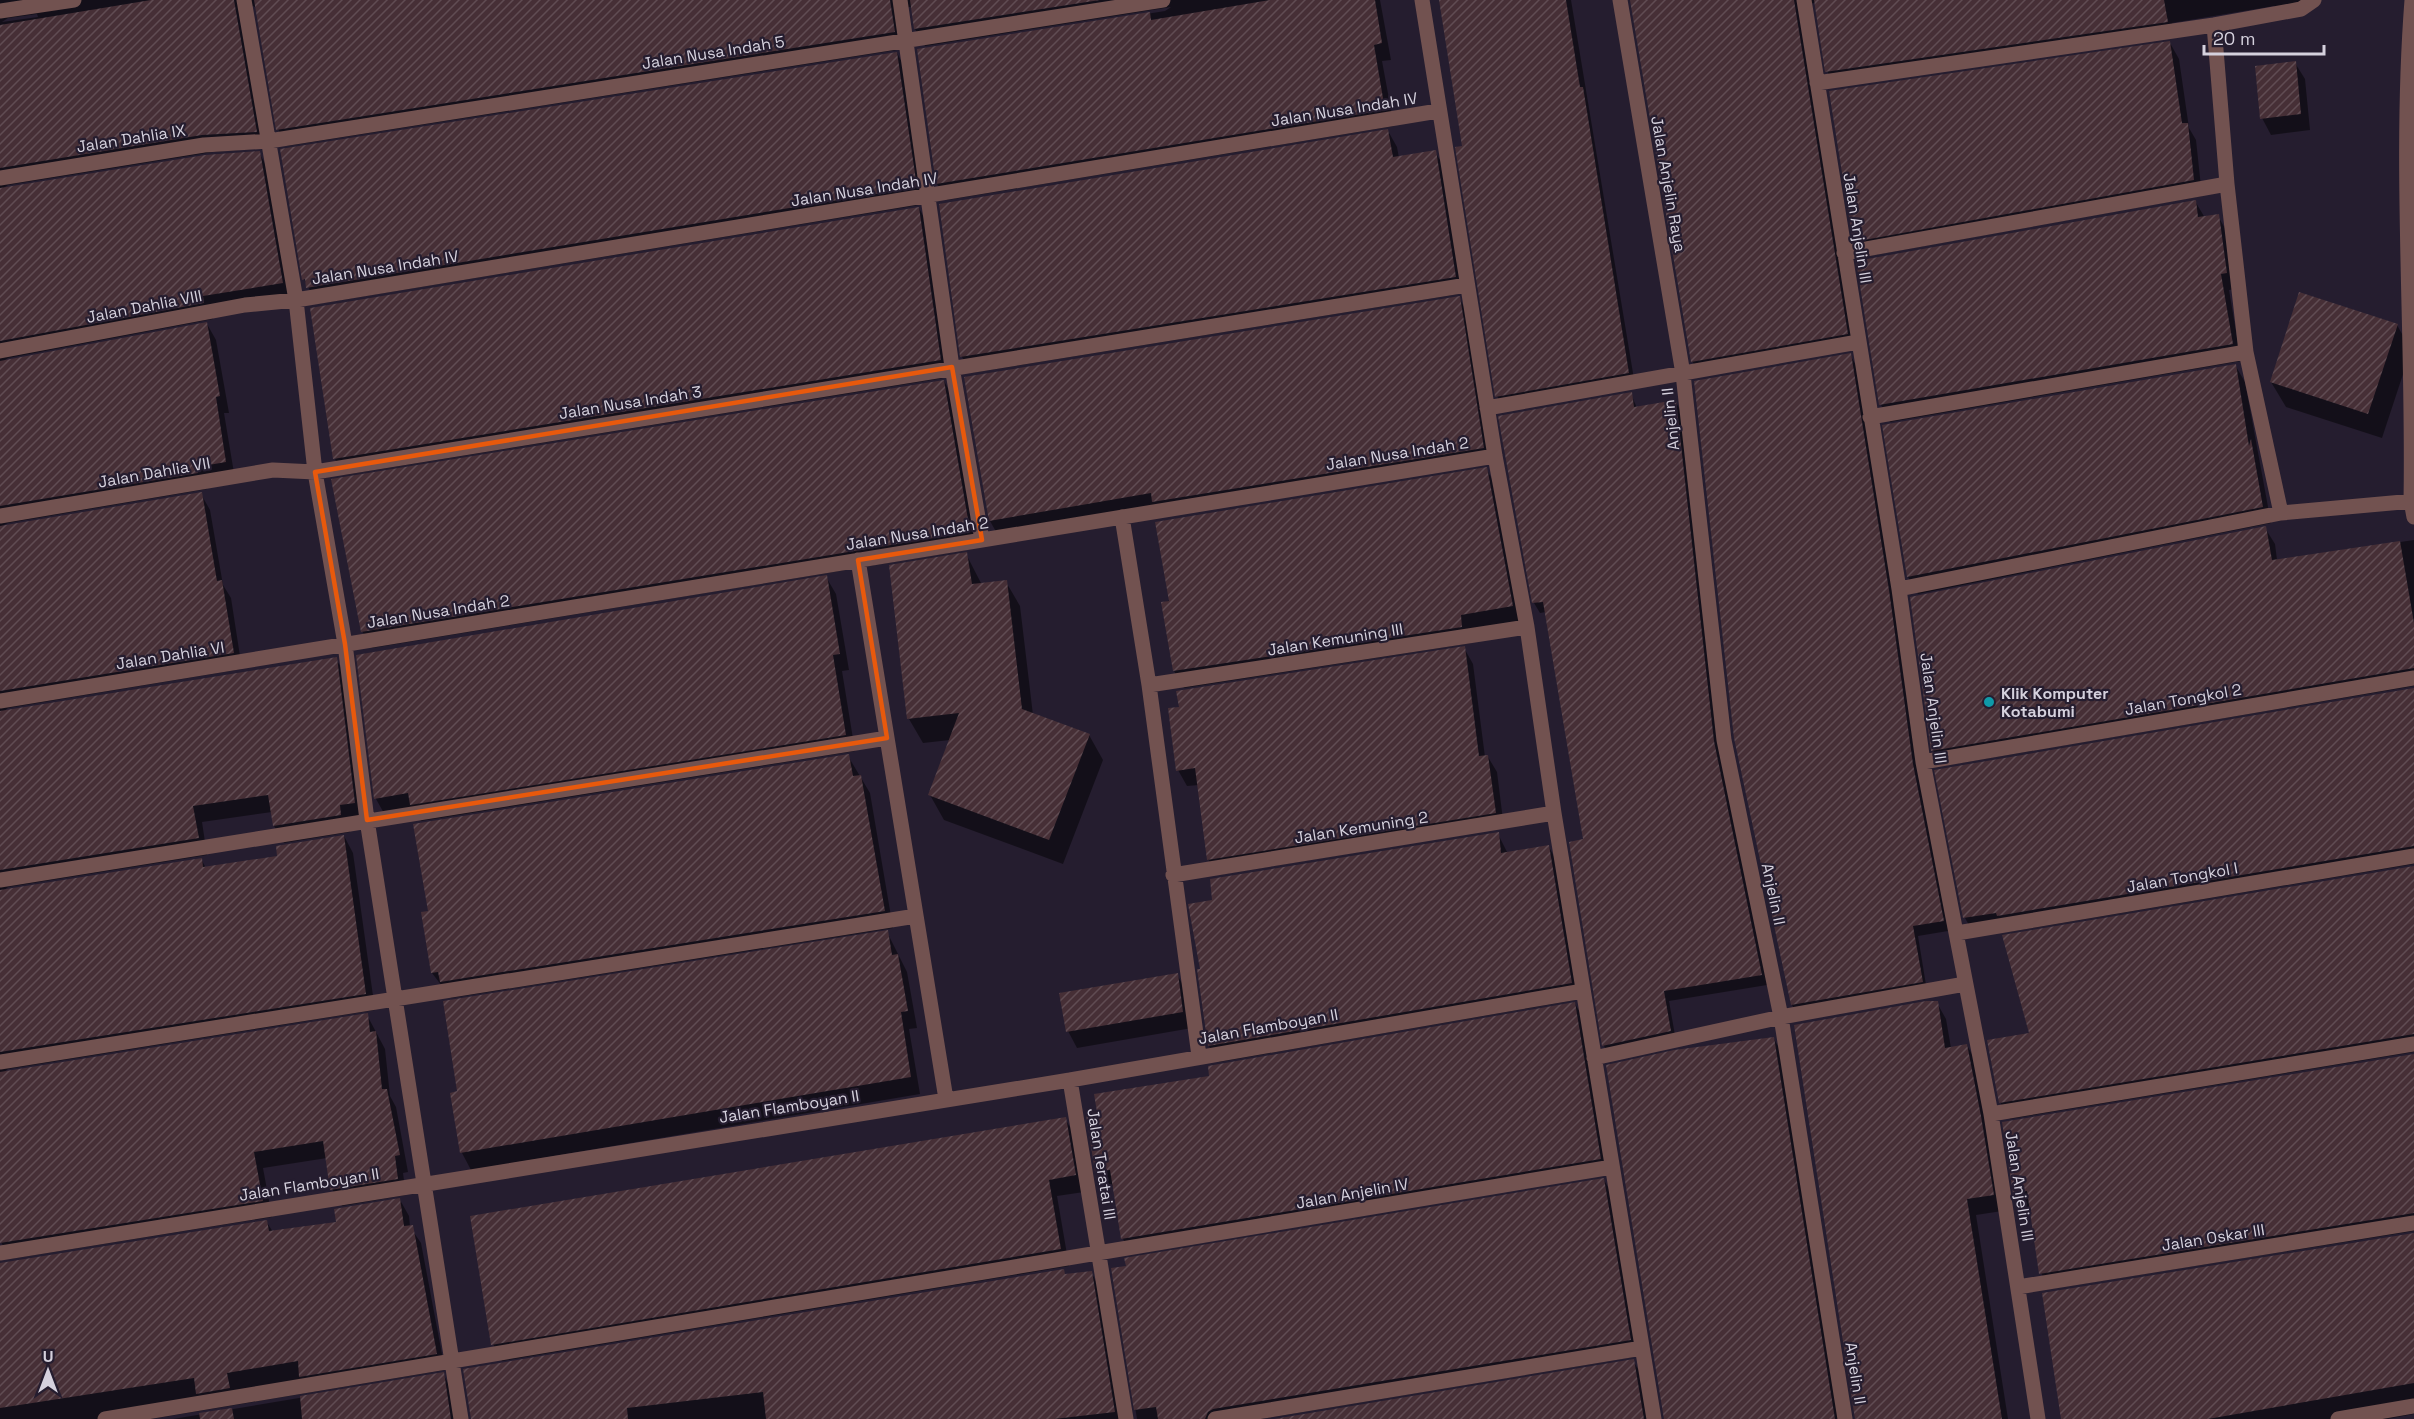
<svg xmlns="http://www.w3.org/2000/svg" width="2414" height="1419" viewBox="0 0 2414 1419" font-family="'Space Grotesk',sans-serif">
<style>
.shadow{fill:#0007;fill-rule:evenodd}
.building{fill:url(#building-hatch)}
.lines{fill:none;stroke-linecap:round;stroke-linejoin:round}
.street{stroke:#725250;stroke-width:15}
.marked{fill:none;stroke:#e8590c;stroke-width:4.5;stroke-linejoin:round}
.culture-dot{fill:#0f9aa8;stroke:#251d2f;stroke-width:2}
.labels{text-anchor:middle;stroke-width:4.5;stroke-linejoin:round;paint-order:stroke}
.street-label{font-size:16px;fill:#d5d1dd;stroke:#251d2f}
.poi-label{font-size:16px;font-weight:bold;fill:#d5d1dd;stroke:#251d2f;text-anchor:start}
</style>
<defs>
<pattern id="building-hatch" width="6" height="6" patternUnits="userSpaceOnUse" patternTransform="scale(1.5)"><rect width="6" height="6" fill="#462f36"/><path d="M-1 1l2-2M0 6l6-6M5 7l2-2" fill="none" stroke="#604c53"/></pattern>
</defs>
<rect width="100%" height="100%" fill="#251d2f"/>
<!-- shadow -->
<path class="shadow" d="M 0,0 L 1380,0 L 1391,60 L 1382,61 L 1394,126 L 947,200 L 937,184 L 918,50 L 1165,11 L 1171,7 L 925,46 L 915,29 L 912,7 L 909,7 L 903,9 L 903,49 L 287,146 L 278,129 L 257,8 L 253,6 L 246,10 L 265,148 L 213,152 L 8,185 L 2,189 L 259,153 L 269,170 L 292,299 L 212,313 L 213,319 L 8,358 L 2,362 L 207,324 L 216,340 L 229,413 L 224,413 L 235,479 L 206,484 L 207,489 L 8,523 L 0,527 L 201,494 L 210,510 L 223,585 L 231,598 L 242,669 L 8,708 L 3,712 L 336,659 L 346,676 L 364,819 L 348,822 L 350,832 L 284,843 L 274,826 L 272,812 L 202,822 L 207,855 L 8,887 L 3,891 L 201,859 L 206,868 L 279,858 L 344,836 L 353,853 L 375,1010 L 8,1069 L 3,1073 L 367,1015 L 385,1049 L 390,1096 L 396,1107 L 408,1172 L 403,1173 L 406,1195 L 342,1206 L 332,1189 L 327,1158 L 263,1168 L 272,1217 L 10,1259 L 0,1240 ZM 37,14 L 38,17 L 2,22 L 8,18 Z
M 1440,0 L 1571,0 L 1635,385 L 1504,409 L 1497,396 L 1463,147 Z
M 1632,0 L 2309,0 L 2276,9 L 2274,6 L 2172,23 L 2174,34 L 1834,84 L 1827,71 L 1816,3 L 1805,4 L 1854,346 L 1700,374 L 1692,361 Z
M 2170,43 L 2179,59 L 2189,128 L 2196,140 L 2202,196 L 1863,257 L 1854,241 Z
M 897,53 L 906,70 L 925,204 L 317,304 L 304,279 Z
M 2295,63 L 2305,79 L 2310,130 L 2271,135 L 2262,118 Z
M 1388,131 L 1397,147 L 1399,158 L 1435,152 L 1445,168 L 1465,293 L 971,373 L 962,357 L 940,205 Z
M 2195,201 L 2205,218 L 2218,216 L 2227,232 L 2236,289 L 2229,290 L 2241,361 L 1890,422 L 1881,405 L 1858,262 Z
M 919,208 L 928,225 L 950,377 L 344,475 L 335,459 Z
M 1459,298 L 1468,314 L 1492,464 L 999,537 L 990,521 Z
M 2397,325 L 2411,350 L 2382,438 L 2286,407 L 2271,382 Z
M 1850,355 L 1856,365 L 1948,931 L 1918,936 L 1927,991 L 1798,1015 L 1792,1005 L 1735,738 Z
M 2235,365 L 2245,382 L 2271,523 L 1918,594 L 1908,577 L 1884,426 Z
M 944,381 L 953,398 L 978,541 L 971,542 L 972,549 L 372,648 L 362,631 L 333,480 Z
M 1631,394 L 1637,408 L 1675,401 L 1681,411 L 1767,985 L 1669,1001 L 1676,1041 L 1610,1056 L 1604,1046 L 1570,843 L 1585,840 L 1546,612 L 1540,613 L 1534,603 Z
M 1486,469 L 1496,485 L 1522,623 L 1469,631 L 1471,643 L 1184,688 L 1174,671 L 1163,603 Z
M 2265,528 L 2275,544 L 2277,560 L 2414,540 L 2414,686 L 1942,766 L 1933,750 Z
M 966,554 L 982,585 L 1006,582 L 1020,606 L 1033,715 L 1089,735 L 1103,760 L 1063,864 L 944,820 L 930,795 L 950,740 L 923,743 L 909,719 Z
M 826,577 L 836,594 L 849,670 L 842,671 L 855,751 L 421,821 L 415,810 L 385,815 L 376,799 L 358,655 Z
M 1464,648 L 1473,664 L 1485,757 L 1488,757 L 1497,772 L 1504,828 L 1218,875 L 1208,859 L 1199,785 L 1187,786 L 1178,770 Z
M 2414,689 L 2414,864 L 2008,932 L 2006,929 L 1974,934 L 1965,918 L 1936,771 Z
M 848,756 L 870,793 L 893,928 L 451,998 L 432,973 L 423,914 Z
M 1498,834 L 1508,854 L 1549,847 L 1558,864 L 1581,999 L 1219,1062 L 1209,1046 Z
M 2414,867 L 2414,1052 L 2010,1119 L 2000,1102 L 2031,1034 Z
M 887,932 L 907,972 L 917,1028 L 909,1029 L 920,1094 L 471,1170 L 462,1153 L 452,1094 Z
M 1177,975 L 1187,991 L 1192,1028 L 1077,1048 L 1068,1031 Z
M 1937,1003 L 1946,1019 L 1951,1048 L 1967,1045 L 1976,1062 L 2002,1211 L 1976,1215 L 2008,1419 L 1856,1419 Z
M 1575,1004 L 1584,1019 L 1609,1174 L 1132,1254 L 1123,1239 L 1114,1186 L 1106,1187 L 1097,1172 L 1211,1078 Z
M 1774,1039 L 1783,1055 L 1841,1419 L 1665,1419 Z
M 2414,1055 L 2414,1231 L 2050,1289 L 2041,1273 L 2031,1207 L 2024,1208 L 2014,1192 Z
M 1065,1119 L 1075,1135 L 1084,1192 L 1057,1196 L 1069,1266 L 502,1361 L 493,1344 Z
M 1604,1180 L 1613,1196 L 1639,1356 L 1261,1419 L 1137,1419 L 1113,1270 Z
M 400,1200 L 409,1216 L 410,1227 L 421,1243 L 445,1370 L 151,1419 L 0,1419 L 0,1271 L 266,1221 L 273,1232 L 337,1224 Z
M 2414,1234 L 2414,1414 L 2387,1419 L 2062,1419 Z
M 1063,1270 L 1066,1276 L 1091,1272 L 1100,1289 L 1122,1419 L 472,1419 Z
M 1633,1361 L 1643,1377 L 1650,1419 L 1284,1419 Z
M 443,1374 L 452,1390 L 457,1419 L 173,1419 Z"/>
<!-- building -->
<path class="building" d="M 151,0 L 234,0 L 257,132 L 202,135 L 0,168 L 0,25 Z
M 254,0 L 890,0 L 895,32 L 276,130 Z
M 910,0 L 1100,0 L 914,29 Z
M 1270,0 L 1375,0 L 1382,43 L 1374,45 L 1385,110 L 936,184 L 917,49 L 1150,12 L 1151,20 Z
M 1439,0 L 1566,0 L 1580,87 L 1583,87 L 1590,130 L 1629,373 L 1495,397 L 1455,147 L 1462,146 Z
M 1630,0 L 1794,0 L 1848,334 L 1691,362 Z
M 1814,0 L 2164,0 L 2168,22 L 1825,72 Z
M 2170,41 L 2182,123 L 2188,123 L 2194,180 L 1853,242 L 1829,91 Z
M 897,52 L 917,187 L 306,288 L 305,279 L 302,280 L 280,149 Z
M 2296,61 L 2301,114 L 2260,119 L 2255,66 Z
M 1388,129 L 1393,157 L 1436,150 L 1456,277 L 960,357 L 939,204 Z
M 260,151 L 283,283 L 203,296 L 204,303 L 0,341 L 0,188 L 205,155 Z
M 2196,200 L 2198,217 L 2219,214 L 2227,273 L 2221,274 L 2233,344 L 1879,405 L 1856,261 Z
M 919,207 L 941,360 L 333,459 L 310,308 Z
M 2299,292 L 2398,324 L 2368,414 L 2270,382 Z
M 1460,296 L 1484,448 L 1152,502 L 1151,493 L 989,521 L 964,377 Z
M 207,322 L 220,396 L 216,397 L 226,462 L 197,467 L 198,473 L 0,506 L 0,361 Z
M 1851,353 L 1889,590 L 1913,764 L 1944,921 L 1913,926 L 1923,982 L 1791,1005 L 1734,738 L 1694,381 Z
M 2236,364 L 2249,446 L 2251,439 L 2263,507 L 1907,577 L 1882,425 Z
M 944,380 L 969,525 L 963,526 L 964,533 L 361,632 L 331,479 Z
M 1632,392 L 1634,407 L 1676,400 L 1714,741 L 1762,975 L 1664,991 L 1671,1031 L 1602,1046 L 1569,842 L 1583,839 L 1543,602 L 1532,603 L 1498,416 Z
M 1487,467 L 1513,606 L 1461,615 L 1462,627 L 1173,671 L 1161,602 L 1169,601 L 1155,522 Z
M 202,492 L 217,581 L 222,580 L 234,653 L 0,691 L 0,526 Z
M 2266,526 L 2272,560 L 2400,541 L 2414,623 L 2414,668 L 1931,751 L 1910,597 Z
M 967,552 L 972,584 L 1007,580 L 1022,709 L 1090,734 L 1049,840 L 928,795 L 959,713 L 907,719 L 889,565 Z
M 827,575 L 840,654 L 833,655 L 846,735 L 410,805 L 408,793 L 374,799 L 356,655 Z
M 1465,646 L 1479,756 L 1488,755 L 1496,813 L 1207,860 L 1195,768 L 1176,771 L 1168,708 L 1179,707 L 1176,691 Z
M 337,657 L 355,803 L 340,805 L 341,815 L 273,826 L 268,795 L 193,806 L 199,838 L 0,870 L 0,711 Z
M 2414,688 L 2414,846 L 1997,916 L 1996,913 L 1963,918 L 1934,770 Z
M 849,754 L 853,776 L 861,775 L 885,911 L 440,982 L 438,972 L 431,973 L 421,912 L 428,911 L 413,824 Z
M 1499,832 L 1501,853 L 1549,845 L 1572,983 L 1208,1046 L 1197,969 L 1200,969 L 1188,904 L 1212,900 L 1210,879 Z
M 344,835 L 366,994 L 0,1052 L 0,890 L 202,858 L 203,867 L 277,856 L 276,846 Z
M 2414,866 L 2414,1034 L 1999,1103 L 1987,1040 L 2029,1033 L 2002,935 Z
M 888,930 L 892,955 L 898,954 L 908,1011 L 901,1012 L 911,1077 L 460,1153 L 450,1093 L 457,1091 L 443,1001 Z
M 1178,973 L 1183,1012 L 1066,1032 L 1059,993 Z
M 1926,1001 L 1938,1001 L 1945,1048 L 1967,1044 L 1981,1116 L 1994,1195 L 1967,1199 L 2002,1419 L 1855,1419 L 1794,1025 Z
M 1575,1002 L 1601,1159 L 1121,1239 L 1110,1170 L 1095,1172 L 1086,1114 L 1097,1112 L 1094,1094 L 1209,1076 L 1208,1066 Z
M 368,1013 L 370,1032 L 376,1031 L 382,1089 L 387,1089 L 400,1155 L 395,1156 L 398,1179 L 330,1190 L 323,1141 L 254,1152 L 263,1201 L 0,1243 L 0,1072 Z
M 1774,1037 L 1835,1419 L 1664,1419 L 1606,1065 L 1674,1050 Z
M 2414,1054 L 2414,1213 L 2039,1274 L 2027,1191 L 2013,1193 L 2002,1122 Z
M 1066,1117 L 1076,1175 L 1049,1180 L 1061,1249 L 491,1345 L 470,1216 Z
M 1604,1178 L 1631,1340 L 1213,1409 L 1208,1412 L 1205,1419 L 1158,1419 L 1156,1407 L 1134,1410 L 1111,1268 L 1126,1266 L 1124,1258 Z
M 400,1198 L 404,1226 L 413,1225 L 437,1354 L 299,1377 L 298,1361 L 227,1373 L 230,1388 L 196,1394 L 194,1378 L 0,1408 L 0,1263 L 267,1220 L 269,1231 L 336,1222 L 334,1209 Z
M 2414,1233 L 2414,1383 L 2208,1419 L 2061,1419 L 2042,1293 Z
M 1064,1269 L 1065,1274 L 1092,1271 L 1115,1412 L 1054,1419 L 766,1419 L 763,1392 L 627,1408 L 628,1419 L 471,1419 L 463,1369 Z
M 1634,1359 L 1644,1419 L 1274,1419 Z
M 444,1372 L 451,1419 L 302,1419 L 300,1396 Z
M 232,1408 L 234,1419 L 200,1419 L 199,1413 Z"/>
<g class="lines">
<!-- street -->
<path class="street" d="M 244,0 L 296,300 L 315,472 L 345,644 L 367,820 L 461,1419
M 900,0 L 952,367 L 982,540
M 1422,0 L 1495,456 L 1527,627 L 1554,813 L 1654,1419
M 1620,0 L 1683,374 L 1724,740 L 1781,1017 L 1845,1419
M 1804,0 L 1899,589 L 1923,762 L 1991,1114 L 2038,1419
M 2412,0 C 2399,167 2414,334 2411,501 L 2414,517
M 0,11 L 74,0
M 2214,25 L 2227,184 L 2246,352 L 2281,513
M 1817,83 L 2214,25 L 2301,9 L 2314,0
M 0,178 L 204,145 L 269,141 L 1163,0
M 1844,253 L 2227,184
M 0,351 L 245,305 L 296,300 L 1438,111
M 1487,408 L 1858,342
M 1870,417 L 2246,352
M 0,516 L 273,470 L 315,472 L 1467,285
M 1122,517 L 1149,685 L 1199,1056
M 858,560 L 946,1099
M 1899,589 L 2281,513 L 2414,501
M 1149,685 L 1527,627
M 0,701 L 1495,456
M 1923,762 L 2414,678
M 1173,875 L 1554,813
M 0,880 L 887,738
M 1957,933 L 2414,856
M 1594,1058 L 1781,1017 L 1965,984
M 0,1062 L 916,916
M 1070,1080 L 1126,1419
M 1991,1114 L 2414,1044
M 0,1253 L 1070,1080 L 1583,991
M 2018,1287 L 2414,1223
M 105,1419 L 1612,1167
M 1215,1419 L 1642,1348
M 2338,1419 L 2414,1406"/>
</g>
<!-- marked area -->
<path class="marked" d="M 952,367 L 982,540 L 858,560 L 887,738 L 367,820 L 345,644 L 315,472 Z"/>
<!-- markers -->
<circle class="culture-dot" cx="1989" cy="702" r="6"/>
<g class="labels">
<!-- street labels -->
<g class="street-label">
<text transform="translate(713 52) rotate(-9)" y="6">Jalan Nusa Indah 5</text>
<text transform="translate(1344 109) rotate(-9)" y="6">Jalan Nusa Indah IV</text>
<text transform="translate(131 138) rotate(-9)" y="6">Jalan Dahlia IX</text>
<text transform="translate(1669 184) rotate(80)" y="6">Jalan Anjelin Raya</text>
<text transform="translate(864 189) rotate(-9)" y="6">Jalan Nusa Indah IV</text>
<text transform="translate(1858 228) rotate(81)" y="6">Jalan Anjelin III</text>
<text transform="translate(385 267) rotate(-9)" y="6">Jalan Nusa Indah IV</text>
<text transform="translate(144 306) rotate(-11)" y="6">Jalan Dahlia VIII</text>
<text transform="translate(630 402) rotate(-9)" y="6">Jalan Nusa Indah 3</text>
<text transform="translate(1670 419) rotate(-96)" y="6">Anjelin II</text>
<text transform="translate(1397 453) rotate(-9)" y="6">Jalan Nusa Indah 2</text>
<text transform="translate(154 472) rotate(-10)" y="6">Jalan Dahlia VII</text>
<text transform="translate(917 533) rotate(-9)" y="6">Jalan Nusa Indah 2</text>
<text transform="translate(438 611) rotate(-9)" y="6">Jalan Nusa Indah 2</text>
<text transform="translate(1335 639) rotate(-9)" y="6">Jalan Kemuning III</text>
<text transform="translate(170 655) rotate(-9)" y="6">Jalan Dahlia VI</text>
<text transform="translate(2183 699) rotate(-10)" y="6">Jalan Tongkol 2</text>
<text transform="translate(1934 708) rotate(82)" y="6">Jalan Anjelin III</text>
<text transform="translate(1361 827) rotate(-9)" y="6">Jalan Kemuning 2</text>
<text transform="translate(2182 877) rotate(-10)" y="6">Jalan Tongkol I</text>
<text transform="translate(1774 894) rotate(78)" y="6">Anjelin II</text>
<text transform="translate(1268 1026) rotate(-10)" y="6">Jalan Flamboyan II</text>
<text transform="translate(789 1106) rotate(-9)" y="6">Jalan Flamboyan II</text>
<text transform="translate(1102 1164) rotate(81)" y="6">Jalan Teratai III</text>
<text transform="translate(309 1184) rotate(-9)" y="6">Jalan Flamboyan II</text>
<text transform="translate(2020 1186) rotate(81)" y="6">Jalan Anjelin III</text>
<text transform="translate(1352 1193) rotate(-10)" y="6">Jalan Anjelin IV</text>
<text transform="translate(2213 1237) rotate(-9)" y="6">Jalan Oskar III</text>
<text transform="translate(1856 1373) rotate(81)" y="6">Anjelin II</text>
</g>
<!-- poi labels -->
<g class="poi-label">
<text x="2001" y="699">Klik Komputer<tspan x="2001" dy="18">Kotabumi</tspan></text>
</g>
</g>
<!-- north arrow -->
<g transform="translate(48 1371)" stroke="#251d2f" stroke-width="4.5" paint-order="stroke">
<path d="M0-4.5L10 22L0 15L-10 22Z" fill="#d5d1dd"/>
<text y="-9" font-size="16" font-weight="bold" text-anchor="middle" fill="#d5d1dd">U</text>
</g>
<!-- scale -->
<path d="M2204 45v9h120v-9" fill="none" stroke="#d5d1dd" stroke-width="3"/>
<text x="2213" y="45" font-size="18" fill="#d5d1dd" stroke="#251d2f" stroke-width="4.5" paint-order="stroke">20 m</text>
</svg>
